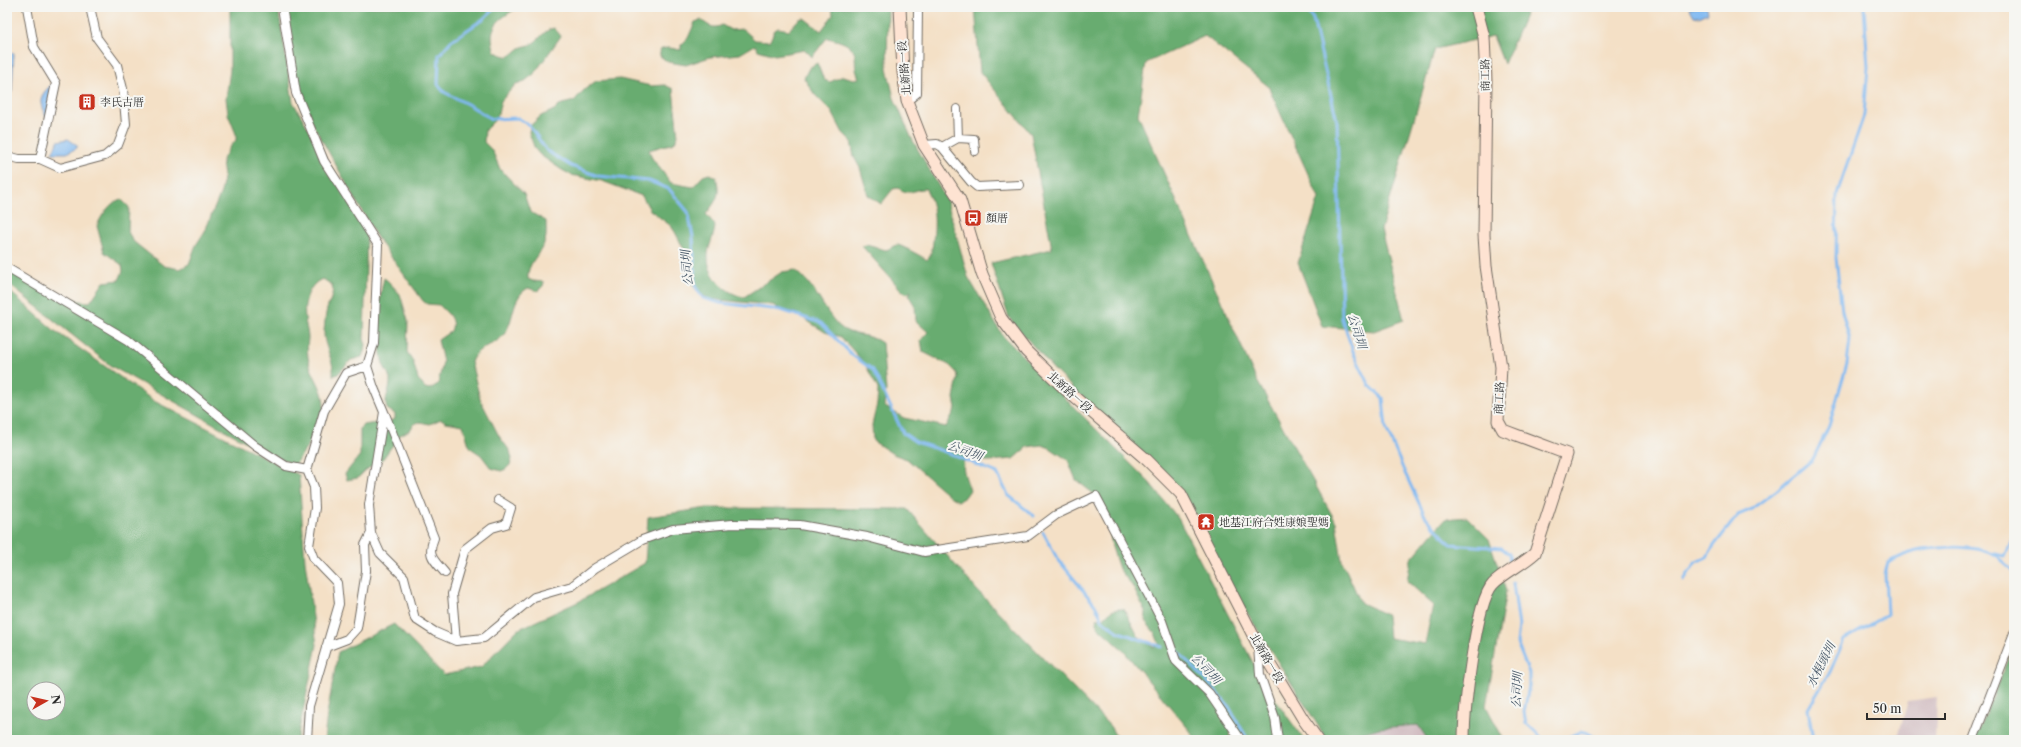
<svg xmlns="http://www.w3.org/2000/svg" width="2021" height="747" viewBox="0 0 2021 747" font-family="'Libre Caslon Text','Noto Serif TC',serif">
<style>
.industrial{fill:#d2bec2}
.forest{fill:#68ac70;stroke:#4a6c4e;fill-rule:evenodd}
.water{fill:#81b9f1;stroke:#56728e}
.lines{fill:none;stroke-linecap:round;stroke-linejoin:round}
.stream{stroke:#81b9f1;stroke-width:3}
.street-casing{stroke:#716a61;stroke-width:10}
.secondary-casing{stroke:#716a61;stroke-width:13}
.street{stroke:#fff;stroke-width:8}
.secondary{stroke:#fee3d2;stroke-width:11}
.labels{text-anchor:middle;stroke-width:4;stroke-linejoin:round;paint-order:stroke}
.street-label{font-size:11px;fill:#2b2b2b;stroke:#f6f6f2}
.poi-label{font-size:11px;fill:#2b2b2b;stroke:#f6f6f2;text-anchor:start}
.water-label{font-size:12px;font-style:italic;fill:#455666;stroke:#f6f6f2}
</style>
<rect width="100%" height="100%" fill="#f6f6f2"/>
<filter id="ink" filterUnits="userSpaceOnUse"><feTurbulence type="fractalNoise" baseFrequency=".025" numOctaves="2"/><feDisplacementMap in="SourceGraphic" scale="8" xChannelSelector="R" yChannelSelector="G"/><feConvolveMatrix kernelMatrix="1 2 1 2 8 2 1 2 1" color-interpolation-filters="sRGB"/></filter>
<filter id="wash" filterUnits="userSpaceOnUse"><feTurbulence type="fractalNoise" baseFrequency=".012" numOctaves="4" result="noise"/><feDisplacementMap in="SourceGraphic" scale="16" xChannelSelector="R" yChannelSelector="G"/><feGaussianBlur stdDeviation="0.9" result="paint"/><feColorMatrix in="noise" values="0 0 0 0 0 0 0 0 0 0 0 0 0 0 0 0 0 1.4 0 .05"/><feComposite in="paint" operator="in"/></filter>
<g filter="url(#wash)">
<rect width="100%" height="100%" fill="#f4e0c6"/>
<!-- industrial -->
<path class="industrial" d="M 1937,697 L 1935,740 L 1897,740 L 1908,701 Z
M 1419,725 L 1428,740 L 1339,740 L 1379,728 Z"/>
<!-- forest -->
<path class="forest" d="M 230,7 L 278,7 L 293,102 L 367,229 L 364,339 L 366,345 L 362,357 L 351,360 L 338,374 L 333,376 C 335,360 323,347 324,331 C 325,324 325,315 327,309 C 330,300 334,294 332,285 L 323,279 C 309,283 303,303 305,317 C 305,324 308,331 308,338 C 307,346 307,354 309,362 C 313,378 324,388 324,405 C 323,424 305,450 295,465 L 262,451 L 111,366 L 7,283 L 7,265 C 35,282 58,300 90,302 L 104,282 L 119,280 L 123,271 L 122,265 L 104,252 L 97,226 C 101,216 110,202 121,199 L 129,207 L 128,232 L 134,242 L 164,266 L 180,269 L 189,264 L 196,245 L 205,231 L 221,192 L 224,177 L 222,161 L 229,148 L 236,140 L 236,134 L 228,114 L 226,98 L 230,70 Z
M 281,7 L 519,7 C 499,19 486,26 495,52 C 512,59 508,57 520,48 C 523,46 528,46 532,44 C 541,38 544,30 554,28 L 561,36 L 534,74 L 525,81 L 516,84 L 501,101 L 497,118 L 485,130 L 484,142 L 492,150 L 500,169 L 524,194 L 530,212 L 546,221 C 546,227 547,235 545,241 C 541,254 526,264 528,279 L 533,281 L 544,282 L 543,286 L 538,291 L 528,288 C 511,298 515,318 505,333 C 495,348 479,343 471,362 L 480,399 L 499,436 L 510,451 L 512,459 L 510,465 L 506,469 L 501,471 L 491,468 L 481,455 L 472,449 L 469,445 L 463,425 L 446,422 L 441,419 L 430,424 L 419,422 L 414,424 L 410,430 L 400,435 L 382,460 L 366,470 L 358,478 L 347,480 L 345,474 L 360,455 L 360,429 L 363,425 L 390,421 L 395,419 L 395,414 L 387,409 C 383,397 391,391 390,379 C 389,372 383,368 382,360 C 377,333 377,305 384,278 L 388,281 L 400,294 L 408,321 L 407,352 L 413,361 L 418,379 L 425,388 L 430,389 L 438,384 L 443,362 L 438,340 L 451,331 C 456,319 447,313 439,305 L 427,304 L 423,301 L 376,236 L 301,103 Z
M 832,7 L 888,7 L 887,68 L 894,98 L 912,139 L 947,201 L 968,277 L 1003,336 L 1149,482 L 1178,518 L 1263,682 L 1304,740 L 1246,740 L 1231,730 L 1229,740 L 1194,740 L 1191,732 L 1122,649 L 1098,627 L 1096,619 L 1104,618 C 1110,610 1115,609 1124,609 L 1138,636 L 1153,647 L 1160,646 L 1155,633 L 1145,621 L 1146,613 L 1133,587 L 1119,569 L 1112,547 L 1108,519 L 1094,494 L 1076,480 L 1068,460 L 1050,448 L 1042,445 L 1027,447 L 1013,459 L 990,461 L 982,461 L 967,453 C 959,465 966,478 970,490 L 965,497 L 958,501 L 951,497 L 907,459 L 893,454 L 873,441 L 872,425 L 877,404 L 878,389 L 865,364 L 841,337 L 825,332 L 795,313 L 780,309 L 773,305 L 709,299 L 701,294 L 691,283 L 689,259 L 675,232 L 671,226 L 650,210 L 642,196 L 602,181 L 571,175 L 562,170 L 540,155 L 535,149 L 529,133 L 530,126 L 541,116 L 554,110 L 559,105 L 574,101 L 584,90 L 596,81 L 620,79 L 651,86 L 665,85 L 673,89 L 678,136 L 674,143 L 649,150 L 652,158 L 671,183 L 693,187 L 703,176 L 709,174 L 716,177 C 721,195 717,200 706,214 L 715,225 C 715,236 707,247 708,258 C 708,277 727,294 744,297 L 782,272 L 795,270 C 815,284 822,309 839,326 C 851,337 869,333 882,343 L 886,390 L 884,406 L 904,418 L 946,427 L 956,408 L 954,398 L 958,377 L 957,373 L 949,365 L 923,352 L 921,340 L 928,332 L 916,321 L 915,306 L 909,296 L 911,291 L 907,294 L 902,291 L 862,246 L 866,245 L 886,250 C 890,249 894,245 897,245 C 899,244 925,258 927,260 C 932,255 932,249 933,242 C 935,221 936,208 926,189 C 914,188 911,197 898,188 L 893,189 L 881,204 L 868,195 L 860,168 L 854,157 L 851,141 L 843,133 L 832,112 L 815,95 L 804,78 L 809,68 L 817,63 L 824,80 L 830,82 L 843,76 L 854,79 L 859,78 C 854,66 856,67 855,56 C 854,44 837,40 827,38 L 812,57 L 805,50 L 775,55 L 758,50 L 755,45 L 740,54 L 710,57 L 686,65 L 668,62 L 660,56 L 660,50 C 668,46 673,49 681,50 L 681,45 L 688,38 L 695,22 L 701,20 C 708,25 713,30 722,25 L 731,30 L 743,29 L 755,40 L 770,41 L 774,31 L 778,28 L 789,30 L 799,19 L 804,18 L 821,31 L 833,15 Z
M 975,7 L 1525,7 L 1526,13 L 1504,64 L 1493,36 L 1435,49 L 1381,230 L 1404,320 L 1374,331 L 1322,326 L 1298,263 L 1319,198 L 1268,86 L 1205,36 L 1146,63 L 1138,115 L 1256,379 L 1336,522 L 1342,561 L 1361,603 L 1387,615 L 1389,638 L 1425,644 L 1433,605 L 1407,581 L 1411,559 L 1445,519 L 1467,517 L 1489,539 L 1506,591 L 1486,706 L 1504,740 L 1428,740 L 1418,725 L 1379,728 L 1339,740 L 1327,740 L 1217,565 L 1181,492 L 1055,371 L 1009,318 L 991,263 L 1052,249 L 1031,134 L 980,72 Z
M 7,289 L 55,331 L 154,401 L 299,475 L 305,561 L 317,645 L 297,740 L 7,740 ZM 34,689 L 58,689 L 58,713 L 34,713 Z
M 707,508 L 907,509 L 976,589 L 1110,726 L 1118,740 L 324,740 L 327,714 L 338,652 L 394,624 L 444,675 L 481,667 L 517,630 L 580,601 L 645,563 L 648,517 Z
M 2014,647 L 2014,740 L 1974,740 Z"/>
<!-- water -->
<path class="water" d="M 1689,7 L 1707,7 L 1708,13 L 1699,17 L 1694,16 Z
M 7,52 L 14,53 L 12,92 L 7,92 Z
M 52,84 L 47,119 C 39,102 37,98 52,84 Z
M 68,139 L 77,145 L 77,148 L 67,153 L 52,153 L 58,141 Z"/>
<g class="lines">
<!-- stream -->
<path class="stream" d="M 496,7 L 482,20 L 451,41 L 439,55 L 438,84 L 444,92 L 471,106 L 491,119 L 518,118 L 529,125 L 547,151 L 571,166 L 598,176 L 649,181 L 669,189 L 688,212 L 693,237 L 695,286 L 703,298 L 720,303 L 781,310 L 821,323 L 852,355 L 873,370 L 903,433 L 916,442 L 943,451 L 997,473 L 1008,495 L 1034,516
M 1306,7 L 1313,19 L 1337,121 L 1342,319 L 1354,354 L 1370,386 L 1383,398 L 1386,428 L 1404,471 L 1425,516 L 1450,544 L 1502,548 L 1509,554 L 1510,563
M 1043,532 L 1057,558 L 1095,605 L 1103,621 L 1119,632 L 1162,647
M 1995,554 L 2005,556 L 2014,536
M 1684,580 L 1696,562 L 1707,557 L 1713,547 L 1738,515 L 1750,510 L 1777,490 L 1813,459 L 1829,426 L 1847,364 L 1850,340 L 1842,311 L 1836,258 L 1837,194 L 1864,115 L 1868,67 L 1864,7
M 1513,583 L 1519,626 L 1517,643 L 1529,673 L 1529,686 L 1524,712 L 1526,723 L 1543,739 L 1548,740
M 1177,651 L 1204,678 L 1229,707 L 1248,740
M 1560,740 C 1580,735 1579,724 1598,740
M 1813,740 L 1808,709 L 1830,672 L 1844,640 L 1887,615 L 1885,574 L 1888,563 C 1911,547 1967,542 1992,554 C 2000,557 2007,565 2014,571"/>
</g>
</g>
<g filter="url(#ink)">
<g class="lines">
<defs>
<path id="street" d="M 27,7 L 34,47 L 56,83 L 40,159
M 282,7 L 296,93 L 324,161 L 378,245 L 374,343 L 367,366 L 374,388 L 384,412 L 369,505 L 371,533
M 907,101 L 917,93 L 918,8
M 957,109 L 958,138
M 924,145 L 937,144 L 942,147 L 971,182 L 977,187 L 1020,185
M 942,147 L 958,138 L 974,139 L 975,151
M 7,156 L 19,159 L 40,159 L 60,168 L 105,156 L 118,145 L 126,124 L 123,89 L 117,65 L 97,38 L 90,7
M 7,268 L 128,340 L 255,446 L 286,466 L 307,470 L 314,487 L 315,508 L 309,546 L 314,559 L 337,583 L 339,604 L 309,706 L 307,740
M 385,414 L 434,538 C 427,556 433,559 445,573
M 307,470 L 324,411 L 346,373 L 367,366
M 456,641 L 452,594 L 465,549 L 492,528 L 506,524 L 511,508 L 498,500
M 1258,646 L 1260,675 L 1275,718 L 1278,740
M 326,647 L 347,639 L 357,628 L 366,571 L 365,545 L 371,533 L 380,553 L 404,577 L 415,619 L 435,632 L 456,641 L 484,638 L 534,597 L 572,586 L 595,568 L 642,540 L 673,529 L 733,524 L 800,525 L 867,537 L 924,552 L 1028,536 L 1056,515 L 1096,496 L 1162,621 L 1176,661 L 1209,693 L 1241,740
M 1973,740 L 2014,633"/>
<path id="secondary" d="M 900,7 L 903,72 L 907,101 L 924,145 L 960,200 L 982,274 L 1001,318 L 1026,351 L 1064,388 L 1147,460 L 1181,494 L 1257,643 L 1303,719 L 1318,740
M 1464,740 C 1464,712 1475,603 1493,584 C 1505,572 1522,565 1535,553 L 1567,454 L 1503,430 L 1498,421 L 1501,367 L 1486,266 L 1484,235 L 1486,80 L 1484,37 L 1476,7"/>
</defs>
<!-- street casing -->
<use href="#street" class="street-casing"/>
<!-- secondary casing -->
<use href="#secondary" class="secondary-casing"/>
<!-- street -->
<use href="#street" class="street"/>
<!-- secondary -->
<use href="#secondary" class="secondary"/>
</g>
</g>
<!-- icons -->
<defs>
<symbol id="building-square" viewBox="-11 -11 22 22"><rect x="-9" y="-9" width="18" height="18" rx="4" fill="#c8321e" stroke="#f6f6f2"/><path d="M-4-6H4V6H1V3H-1V6H-4ZM-2.5-4.3h1.7v1.8h-1.7ZM.8-4.3h1.7v1.8H.8ZM-2.5-1h1.7V.8h-1.7ZM.8-1h1.7V.8H.8Z" fill="#fff"/></symbol>
<symbol id="bus-square" viewBox="-11 -11 22 22"><rect x="-9" y="-9" width="18" height="18" rx="4" fill="#c8321e" stroke="#f6f6f2"/><path d="M-5-6H5V4H4V6H2V4H-2V6H-4V4H-5ZM-3.5-4V0h7V-4ZM-3.5 1.2v1.5H-2V1.2ZM2 1.2v1.5H3.5V1.2Z" fill="#fff"/></symbol>
<symbol id="temple-square" viewBox="-11 -11 22 22"><rect x="-9" y="-9" width="18" height="18" rx="4" fill="#c8321e" stroke="#f6f6f2"/><path d="M0-6L5-2H3V0L6.5 2.5H4V6H1.5V3h-3V6H-4V2.5H-6.5L-3 0V-2H-5Z" fill="#fff"/></symbol>
</defs>
<g fill-rule="evenodd">
<use href="#building-square" x="77" y="92" width="20" height="20"/>
<use href="#bus-square" x="963" y="208" width="20" height="20"/>
<use href="#temple-square" x="1196" y="512" width="20" height="20"/>
</g>
<g class="labels">
<!-- street labels -->
<g class="street-label">
<text transform="translate(904 68) rotate(-95)" y="4">北新路一段</text>
<text transform="translate(1485 75) rotate(-91)" y="4">商工路</text>
<text transform="translate(1070 392) rotate(42)" y="4">北新路一段</text>
<text transform="translate(1499 398) rotate(-87)" y="4">商工路</text>
<text transform="translate(1267 658) rotate(60)" y="4">北新路一段</text>
</g>
<!-- poi labels -->
<g class="poi-label">
<text x="100" y="106">李氏古厝</text>
<text x="986" y="222">顏厝</text>
<text x="1219" y="526">地基江府合姓康娘聖媽</text>
</g>
<!-- water labels -->
<g class="water-label">
<text transform="translate(687 268) rotate(-95)" y="4">公司圳</text>
<text transform="translate(1357 331) rotate(73)" y="4">公司圳</text>
<text transform="translate(965 451) rotate(20)" y="4">公司圳</text>
<text transform="translate(1821 665) rotate(-63)" y="4">水梘頭圳</text>
<text transform="translate(1206 669) rotate(47)" y="4">公司圳</text>
<text transform="translate(1517 690) rotate(-87)" y="4">公司圳</text>
</g>
</g>
<!-- margin -->
<rect width="2021" height="747" fill="none" stroke="#f6f6f2" stroke-width="24"/>
<!-- north arrow -->
<g transform="translate(46 701) rotate(82)"><circle r="19" fill="#f6f6f2" stroke="#a5a5a2"/>
<path d="M0-3L7 15L0 10L-7 15Z" fill="#c8321e"/>
<text y="-6" font-size="11" font-weight="bold" text-anchor="middle" fill="#2b2b2b">N</text>
</g>
<!-- scale -->
<path d="M1867 713v6h78v-6" fill="none" stroke="#2b2b2b" stroke-width="2"/>
<text x="1873" y="713" font-size="12" fill="#2b2b2b" stroke="#f6f6f2" stroke-width="3" paint-order="stroke">50 m</text>
</svg>
